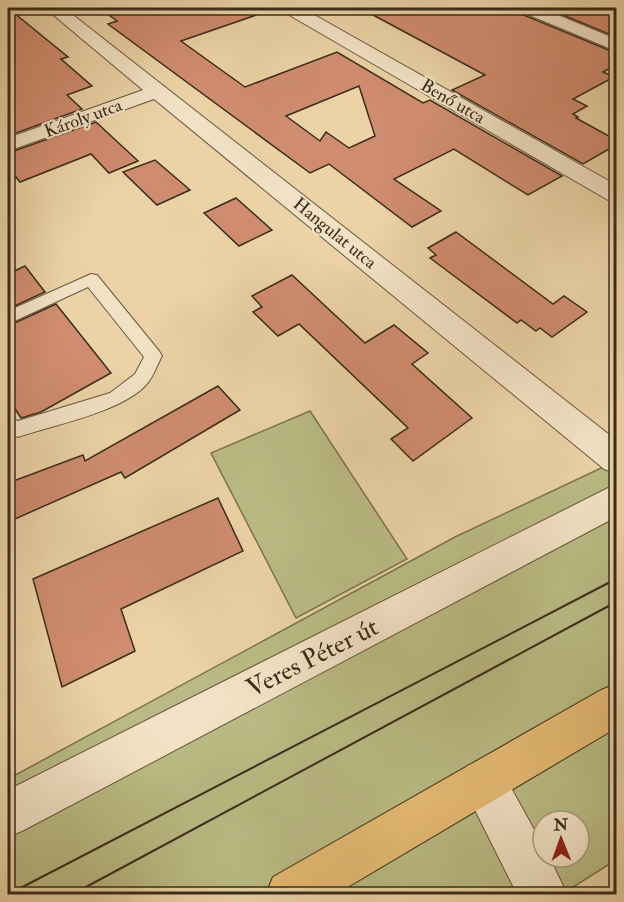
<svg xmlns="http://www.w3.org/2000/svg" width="624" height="902" viewBox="0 0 624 902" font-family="'IM FELL Double Pica',serif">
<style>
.green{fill:#babb84;stroke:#7a7450;stroke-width:1.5;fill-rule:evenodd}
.building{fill:#d08c6f;stroke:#392c1b;stroke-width:1.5;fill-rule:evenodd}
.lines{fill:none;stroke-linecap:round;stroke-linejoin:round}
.lane-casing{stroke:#66563e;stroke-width:2}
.street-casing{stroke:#66563e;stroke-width:2}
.primary-casing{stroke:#392c1b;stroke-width:2}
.lane{fill:#f2e2c5;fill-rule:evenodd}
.street{fill:#f2e2c5;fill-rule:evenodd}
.primary{fill:#e6ba73;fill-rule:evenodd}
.tram-far1{stroke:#392c1b;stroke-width:1.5}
.tram{stroke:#392c1b;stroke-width:2}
.labels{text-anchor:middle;stroke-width:4.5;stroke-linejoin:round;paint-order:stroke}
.far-street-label{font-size:18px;fill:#392c1b;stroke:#f2e2c5}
.near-street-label{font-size:26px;fill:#392c1b;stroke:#f2e2c5}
</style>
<rect width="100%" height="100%" fill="#ebd3a6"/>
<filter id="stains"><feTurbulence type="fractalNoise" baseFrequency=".00333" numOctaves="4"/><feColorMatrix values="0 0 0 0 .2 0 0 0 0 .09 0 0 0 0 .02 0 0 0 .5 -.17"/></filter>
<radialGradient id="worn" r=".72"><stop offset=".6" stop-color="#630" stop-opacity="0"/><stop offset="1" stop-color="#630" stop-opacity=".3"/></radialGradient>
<!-- green -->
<path class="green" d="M 310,411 L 407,559 L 296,618 L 211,453 Z
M 616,461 L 616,860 L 562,894 L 8,894 L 8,779 L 455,537 ZM 543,821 L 579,821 L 579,857 L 543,857 Z"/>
<!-- building -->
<path class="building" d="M 8,8 L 68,57 L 61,59 L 92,86 L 67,95 L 82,109 L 8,136 Z
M 99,8 L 265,8 L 265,12 L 181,41 L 245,87 L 337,52 L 423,103 L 430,100 L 562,176 L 528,195 L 454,149 L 394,179 L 441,211 L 412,227 L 329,164 L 310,173 L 108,24 L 117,21 ZM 359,86 L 375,136 L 349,148 L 326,132 L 320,141 L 286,116 Z
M 360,8 L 518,8 L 521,14 L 616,53 L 616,65 L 603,72 L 614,77 L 573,99 L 587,106 L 573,114 L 578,117 L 576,118 L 616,140 L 616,145 L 583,164 L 452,90 L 485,75 Z
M 546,8 L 616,8 L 616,37 Z
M 96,122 L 138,161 L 109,173 L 91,154 L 20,182 L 8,167 L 8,153 Z
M 155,160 L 190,190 L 157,205 L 123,172 Z
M 236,198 L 272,230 L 239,246 L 204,213 Z
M 456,232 L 553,304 L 564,296 L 587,312 L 552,337 L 540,328 L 536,331 L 521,320 L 517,323 L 430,258 L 436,255 L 428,248 Z
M 25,266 L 45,292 L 8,309 L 8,274 Z
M 292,275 L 365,343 L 394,325 L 428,353 L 412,364 L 472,418 L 413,461 L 391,439 L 408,428 L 299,324 L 278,336 L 253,312 L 262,307 L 252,296 Z
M 56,304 L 111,373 L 41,412 L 21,418 L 8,398 L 8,326 Z
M 218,386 L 240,410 L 125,478 L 121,472 L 8,522 L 8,483 L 83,455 L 85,461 Z
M 218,498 L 243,551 L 121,609 L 135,651 L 62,687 L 33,579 Z"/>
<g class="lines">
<defs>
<path id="lane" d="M 91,274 L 97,275 L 159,351 L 162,356 C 157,365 153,378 146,385 C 121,412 54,425 18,437 L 8,433 L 8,417 L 18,421 L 110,393 L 135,374 L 144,357 L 88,287 L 8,324 L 8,311 Z"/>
<path id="street" d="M 45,8 L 64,8 L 616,440 L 616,473 L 604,469 L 154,99 L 8,151 L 8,138 L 143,90 Z
M 281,8 L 302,8 L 616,185 L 616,202 L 608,200 L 284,12 Z
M 520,8 L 541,8 L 616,39 L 616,51 L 522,12 Z
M 616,484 L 616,517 L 24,830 L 8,837 L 8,790 Z
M 483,760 L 499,766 L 543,846 L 543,857 L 549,857 L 567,894 L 517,894 L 461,782 L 467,766 Z"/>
<path id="primary" d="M 616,684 L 616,728 L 336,894 L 266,894 L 273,877 L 601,690 Z"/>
</defs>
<!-- lane casing -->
<use href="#lane" class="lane-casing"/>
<!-- street casing -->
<use href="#street" class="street-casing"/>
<!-- primary casing -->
<use href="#primary" class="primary-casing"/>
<!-- lane -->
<use href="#lane" class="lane"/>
<!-- street -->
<use href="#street" class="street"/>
<!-- primary -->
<use href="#primary" class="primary"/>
<!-- tram-far1 -->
<path class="tram-far1" d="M 613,581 L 616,579"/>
<!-- tram -->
<path class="tram" d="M 9,894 L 616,579
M 73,894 L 616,602"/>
</g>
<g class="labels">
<!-- far-street labels -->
<g class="far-street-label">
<text transform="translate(453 101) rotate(30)" y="6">Benő utca</text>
<text transform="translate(83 118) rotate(-20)" y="6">Károly utca</text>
<text transform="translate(335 233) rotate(39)" y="6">Hangulat utca</text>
</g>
<!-- near-street labels -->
<g class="near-street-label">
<text transform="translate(312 657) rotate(-27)" y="9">Veres Péter út</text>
</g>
</g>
<!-- margin -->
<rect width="624" height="902" fill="none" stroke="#ebd3a6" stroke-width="30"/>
<rect x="9" y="9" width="606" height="884" fill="none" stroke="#392c1b" stroke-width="3"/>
<rect x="15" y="15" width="594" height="872" fill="none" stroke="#392c1b" stroke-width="1.5"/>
<!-- north arrow -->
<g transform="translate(561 839) rotate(359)"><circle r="28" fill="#f2e2c5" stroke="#a89981" stroke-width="1.5"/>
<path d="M0-4.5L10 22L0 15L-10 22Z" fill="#8f2418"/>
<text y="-9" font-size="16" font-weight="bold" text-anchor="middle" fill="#392c1b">N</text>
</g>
<rect width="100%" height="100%" filter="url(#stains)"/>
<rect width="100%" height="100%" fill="url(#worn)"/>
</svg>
